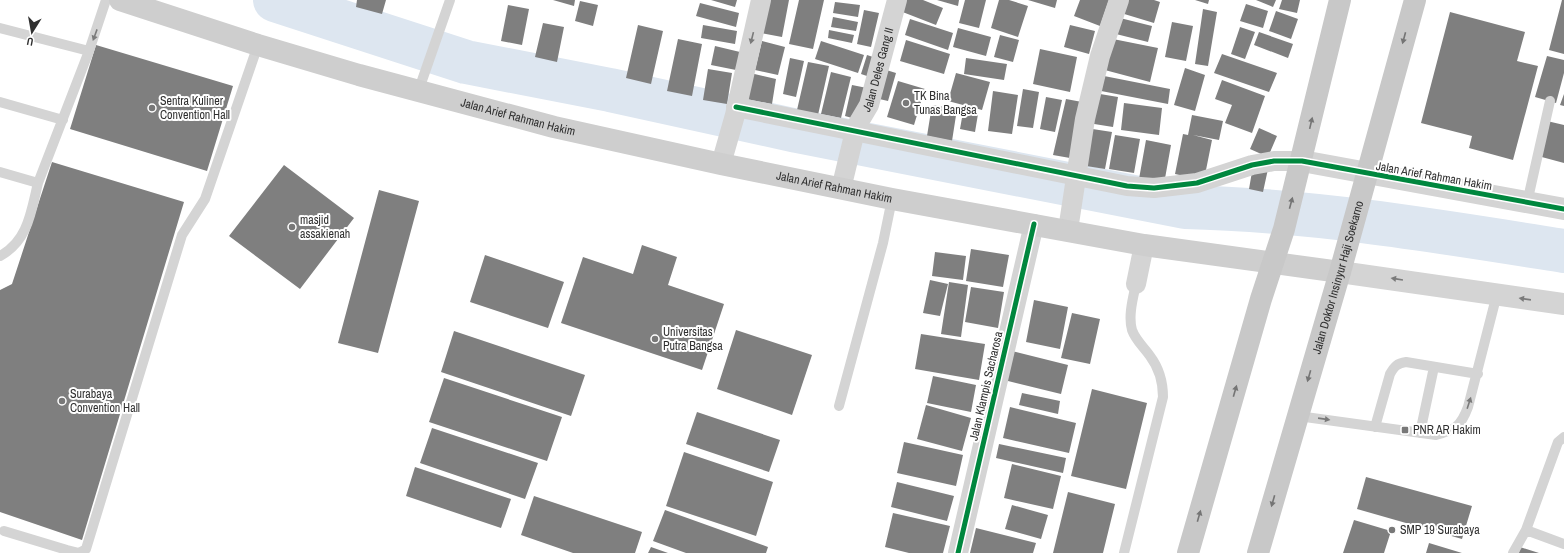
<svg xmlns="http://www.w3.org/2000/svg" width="1564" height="553" viewBox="0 0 1564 553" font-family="'Archivo Narrow',sans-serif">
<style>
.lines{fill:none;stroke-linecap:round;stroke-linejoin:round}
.river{stroke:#dde6f0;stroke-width:44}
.building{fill:#7f7f7f}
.service{stroke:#d4d4d4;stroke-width:10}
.minor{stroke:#d4d4d4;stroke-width:20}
.tertiary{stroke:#d4d4d4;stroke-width:22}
.secondary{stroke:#cecece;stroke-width:22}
.primary{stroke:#c8c8c8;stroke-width:22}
.cycleway-casing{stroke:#fff;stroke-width:8}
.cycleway{stroke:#00873e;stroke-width:5}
.oneway{fill:#7a7a7a}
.oneway2{fill:#747474}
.poi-dot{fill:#787878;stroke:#fff;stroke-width:1.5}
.labels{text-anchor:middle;stroke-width:4;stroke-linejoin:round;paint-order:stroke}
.street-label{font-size:12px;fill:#303030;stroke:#fff}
.poi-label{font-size:12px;fill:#303030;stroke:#fff;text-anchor:start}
</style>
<rect width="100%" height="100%" fill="#fff"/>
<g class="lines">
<!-- river -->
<path class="river" d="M 275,0 L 466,62 L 610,90 L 797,131 L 1185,207 C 1312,210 1438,231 1564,251"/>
</g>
<!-- building -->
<path class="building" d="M 357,0 L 386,0 L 382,14 L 356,7 Z
M 553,0 L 575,0 L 574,6 Z
M 711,0 L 737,0 L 735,7 Z
M 767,0 L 789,0 L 782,37 L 761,33 Z
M 799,0 L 824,0 L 813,49 L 789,44 Z
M 904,0 L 923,0 L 943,8 L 936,25 L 900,11 Z
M 937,0 L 959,0 L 958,6 Z
M 965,0 L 986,0 L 979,28 L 959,23 Z
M 999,0 L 1009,0 L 1028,6 L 1018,37 L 991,28 Z
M 1028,0 L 1057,0 L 1055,8 Z
M 1080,0 L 1109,0 L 1100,26 L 1074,16 Z
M 1126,0 L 1154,0 L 1160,2 L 1154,23 L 1121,13 Z
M 1195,0 L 1209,0 L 1208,4 Z
M 1256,0 L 1276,0 L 1273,7 Z
M 1282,0 L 1300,0 L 1297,13 L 1279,9 Z
M 1562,0 L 1564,0 L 1564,54 L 1549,50 Z
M 580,1 L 598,5 L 593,26 L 575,21 Z
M 835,2 L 860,5 L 858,17 L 833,13 Z
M 700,3 L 739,13 L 736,27 L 696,16 Z
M 1246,4 L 1268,11 L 1263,28 L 1240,21 Z
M 508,5 L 529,9 L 522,45 L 501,41 Z
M 1203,9 L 1217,12 L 1208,66 L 1195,64 Z
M 864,10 L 879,13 L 871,47 L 857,44 Z
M 1276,11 L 1298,19 L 1291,39 L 1269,31 Z
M 1450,12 L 1525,32 L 1517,61 L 1538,66 L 1513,160 L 1469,148 L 1472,136 L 1421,123 Z
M 833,17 L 858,22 L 856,31 L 831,27 Z
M 1116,17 L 1152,26 L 1148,42 L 1112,33 Z
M 910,19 L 953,33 L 948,50 L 905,35 Z
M 1172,22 L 1193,26 L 1186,61 L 1165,57 Z
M 543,23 L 564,27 L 557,62 L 535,57 Z
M 638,25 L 663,31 L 651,84 L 626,78 Z
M 703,25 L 737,31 L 735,44 L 701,38 Z
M 1070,25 L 1095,31 L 1089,54 L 1064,47 Z
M 1240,27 L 1255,32 L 1245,59 L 1231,54 Z
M 958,28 L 991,37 L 986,56 L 953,47 Z
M 829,30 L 854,35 L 852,43 L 828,38 Z
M 1259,32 L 1293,44 L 1288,58 L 1254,45 Z
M 1000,35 L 1019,40 L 1013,62 L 994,57 Z
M 1108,38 L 1158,48 L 1150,82 L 1101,69 Z
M 678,39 L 702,44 L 692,96 L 667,91 Z
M 906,40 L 950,54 L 944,74 L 900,61 Z
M 762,41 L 785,47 L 778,75 L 755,70 Z
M 821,41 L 864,55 L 858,73 L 815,59 Z
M 96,45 L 233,86 L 207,171 L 70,129 Z
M 715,46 L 740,52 L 736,70 L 711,65 Z
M 1040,49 L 1077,57 L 1070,92 L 1033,84 Z
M 1222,54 L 1277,73 L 1269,92 L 1214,73 Z
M 867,55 L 876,58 L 870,77 L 861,74 Z
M 1547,56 L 1564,60 L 1564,73 L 1556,103 L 1535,97 Z
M 790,58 L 804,61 L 796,97 L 783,94 Z
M 966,58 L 1007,64 L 1004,80 L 964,74 Z
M 808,62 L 829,66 L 818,115 L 797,110 Z
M 1185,68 L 1205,75 L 1195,111 L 1174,105 Z
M 708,69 L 732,73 L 727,104 L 703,100 Z
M 883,69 L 896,73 L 888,101 L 875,98 Z
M 746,72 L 776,79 L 772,104 L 741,98 Z
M 831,72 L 851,77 L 841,118 L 821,114 Z
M 956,73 L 990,82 L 982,110 L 948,101 Z
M 1099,75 L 1170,89 L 1168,104 L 1096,90 Z
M 1222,80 L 1265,96 L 1252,133 L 1225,123 L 1232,105 L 1215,99 Z
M 898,81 L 925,89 L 914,125 L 887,117 Z
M 852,85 L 867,88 L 859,120 L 845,116 Z
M 1023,89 L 1039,92 L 1033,128 L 1017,126 Z
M 993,91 L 1018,95 L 1012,134 L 988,131 Z
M 1094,93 L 1118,97 L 1113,127 L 1088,123 Z
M 1564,94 L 1564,106 L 1560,105 Z
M 1046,97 L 1062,100 L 1055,132 L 1040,129 Z
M 1066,99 L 1082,102 L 1070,158 L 1053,155 Z
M 1124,103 L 1162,108 L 1159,135 L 1121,130 Z
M 932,105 L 957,109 L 952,141 L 927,136 Z
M 963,112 L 978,114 L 975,132 L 960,129 Z
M 1192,115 L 1223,121 L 1219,140 L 1193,135 L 1212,140 L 1204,180 L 1175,174 L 1183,134 L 1188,135 Z
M 1547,121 L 1564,125 L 1564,163 L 1538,156 Z
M 1086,128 L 1112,132 L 1105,169 L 1080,165 Z
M 1259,128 L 1277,136 L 1268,157 L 1250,149 Z
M 1115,135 L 1140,139 L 1134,173 L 1109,169 Z
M 1146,140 L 1171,145 L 1164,184 L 1139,179 Z
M 52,162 L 184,202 L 82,540 L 0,512 L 0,290 L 12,284 Z
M 284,165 L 354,218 L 300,289 L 229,236 Z
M 1253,166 L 1268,169 L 1263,192 L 1249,189 Z
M 379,190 L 419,201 L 378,353 L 338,343 Z
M 642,245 L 677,257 L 668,285 L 724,304 L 702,370 L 561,323 L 583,257 L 633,274 Z
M 971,249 L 1009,255 L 1003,287 L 966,281 Z
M 935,252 L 966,256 L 963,280 L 932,276 Z
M 485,255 L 564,282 L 548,328 L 470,302 Z
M 930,280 L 948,284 L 940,316 L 923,313 Z
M 949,282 L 968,285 L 961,337 L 941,334 Z
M 971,287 L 1004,292 L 998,328 L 965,322 Z
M 1034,300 L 1068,307 L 1060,349 L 1026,342 Z
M 1072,313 L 1100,319 L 1090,364 L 1061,358 Z
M 736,330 L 812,355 L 792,415 L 717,389 Z
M 454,331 L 585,375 L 571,416 L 441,372 Z
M 921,334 L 985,344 L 979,380 L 915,369 Z
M 1012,351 L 1068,365 L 1061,394 L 1004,380 Z
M 933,376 L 976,385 L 971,412 L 927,403 Z
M 444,378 L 562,417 L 547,461 L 429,422 Z
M 1092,389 L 1147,403 L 1126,489 L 1071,476 Z
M 1022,393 L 1060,401 L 1058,414 L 1019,405 Z
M 926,405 L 971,418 L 962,451 L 917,439 Z
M 1010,407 L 1076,423 L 1069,453 L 1003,438 Z
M 697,412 L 780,440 L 769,472 L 686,444 Z
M 432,428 L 538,463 L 525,499 L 420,463 Z
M 904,442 L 963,455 L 956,486 L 897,473 Z
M 999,444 L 1066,458 L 1063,473 L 996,458 Z
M 684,452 L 773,482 L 756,536 L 666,506 Z
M 1012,464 L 1061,476 L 1053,509 L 1004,498 Z
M 415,467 L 511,499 L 501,528 L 406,496 Z
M 1366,477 L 1472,506 L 1462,539 L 1357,509 Z
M 897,482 L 954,496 L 947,521 L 891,507 Z
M 1068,492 L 1115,504 L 1103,553 L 1053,553 Z
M 534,496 L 642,532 L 635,553 L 573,553 L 521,535 Z
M 1012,505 L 1048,515 L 1041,539 L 1005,529 Z
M 665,510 L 768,547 L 766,553 L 686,553 L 653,541 Z
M 893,513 L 950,526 L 943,553 L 909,553 L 885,547 Z
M 1354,520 L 1391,531 L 1384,553 L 1343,553 Z
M 976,528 L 1036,543 L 1033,553 L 970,553 Z
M 1429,543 L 1462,553 L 1426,553 Z
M 651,547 L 668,553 L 648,553 Z
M 1520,547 L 1539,553 L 1519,553 Z"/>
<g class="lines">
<!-- service -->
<path class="service" d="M 0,28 L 89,51
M 418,92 L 450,0
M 0,102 L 63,120
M 0,172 L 38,183 L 89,51 L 106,0
M 1527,203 L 1550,101
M 0,256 C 28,241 31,212 38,183
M 839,406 L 883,243 L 892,199
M 1298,416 L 1436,435 C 1455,430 1461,426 1468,407 L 1497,294
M 1375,427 L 1390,374 C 1394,367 1397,363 1406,362 L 1478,374
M 1420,433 L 1434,367
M 1564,437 L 1558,442 L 1526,530 L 1564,544
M 4,531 L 67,550 L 79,553 L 86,549 L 182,235 L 205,199 L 258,45
M 1124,553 L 1163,397 C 1163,382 1159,368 1150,356 C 1144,347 1136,341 1132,330 C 1128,316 1133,298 1136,284
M 1513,553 L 1526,530"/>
<!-- minor -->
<g class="minor">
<path d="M 736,107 L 1127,186 L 1154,188 L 1197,183 L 1252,165 L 1274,161 L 1302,161"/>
<path d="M 721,164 L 735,115 L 761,0"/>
<path id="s1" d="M 841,189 L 856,127 L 869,105 L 897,0"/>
<path d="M 1068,230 L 1085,119 L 1100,56 L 1119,0"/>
<path d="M 1136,284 L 1144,245"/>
<path d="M 958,553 L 1034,224"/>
</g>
<!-- tertiary -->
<path class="tertiary" d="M 1302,161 L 1564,209
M 1340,272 L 1564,304"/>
<!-- secondary -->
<path class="secondary" id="s2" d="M 120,0 L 258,45 L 359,75 L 554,127 L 721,164 L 892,199 L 1144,245 L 1340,272"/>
<!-- primary -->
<g class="primary">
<path d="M 1188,553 L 1261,299 L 1284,229 L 1340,0"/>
<path id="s3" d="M 1258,553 L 1340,272 L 1415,0"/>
</g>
<defs>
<path id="cycleway" d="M 736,107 L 1127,186 L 1154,188 L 1197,183 L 1252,165 L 1274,161 L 1302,161 L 1564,209
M 958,553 L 1034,224"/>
</defs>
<!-- cycleway casing -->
<use href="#cycleway" class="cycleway-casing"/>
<!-- cycleway -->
<use href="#cycleway" class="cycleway"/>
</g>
<!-- one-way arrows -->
<defs><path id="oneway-solid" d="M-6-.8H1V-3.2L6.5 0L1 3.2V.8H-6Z"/></defs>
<g class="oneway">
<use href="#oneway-solid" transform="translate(95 35) rotate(110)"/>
<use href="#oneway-solid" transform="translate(752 38) rotate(104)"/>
<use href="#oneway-solid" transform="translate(1397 279) rotate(-171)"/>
<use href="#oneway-solid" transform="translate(1525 299) rotate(-172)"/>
<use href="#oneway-solid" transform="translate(1469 403) rotate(-72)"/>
<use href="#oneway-solid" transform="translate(1324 419) rotate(8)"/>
</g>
<g class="oneway2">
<use href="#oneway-solid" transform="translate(1404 38) rotate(105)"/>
<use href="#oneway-solid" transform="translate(1311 123) rotate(-77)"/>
<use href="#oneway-solid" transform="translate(1291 203) rotate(-75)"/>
<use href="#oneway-solid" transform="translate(1309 376) rotate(106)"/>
<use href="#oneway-solid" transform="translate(1235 391) rotate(-74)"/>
<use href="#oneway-solid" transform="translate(1273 501) rotate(106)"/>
<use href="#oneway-solid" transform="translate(1199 516) rotate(-74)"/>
</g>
<!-- markers -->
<g class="poi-dot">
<circle cx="906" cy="103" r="4"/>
<circle cx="152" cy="108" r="4"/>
<circle cx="292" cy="227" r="4"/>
<circle cx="655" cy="339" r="4"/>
<circle cx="62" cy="401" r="4"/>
<rect x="1401" y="426" width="8" height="8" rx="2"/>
<circle cx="1392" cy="530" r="4"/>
</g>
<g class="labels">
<!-- street labels -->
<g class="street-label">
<text dy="4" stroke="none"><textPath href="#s1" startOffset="126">Jalan Deles Gang II</textPath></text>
<text dy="4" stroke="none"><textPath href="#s2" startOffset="415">Jalan Arief Rahman Hakim</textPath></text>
<text transform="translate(1434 176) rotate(10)" y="4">Jalan Arief Rahman Hakim</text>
<text dy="4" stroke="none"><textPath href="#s2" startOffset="739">Jalan Arief Rahman Hakim</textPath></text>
<text dy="4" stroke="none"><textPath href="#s3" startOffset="287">Jalan Doktor Insinyur Haji Soekarno</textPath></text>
<text transform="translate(986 386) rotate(-77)" y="4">Jalan Klampis Sacharosa</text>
</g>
<!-- poi labels -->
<g class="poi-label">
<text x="914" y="100">TK Bina<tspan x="914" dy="14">Tunas Bangsa</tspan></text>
<text x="160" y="105">Sentra Kuliner<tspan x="160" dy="14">Convention Hall</tspan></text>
<text x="300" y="224">masjid<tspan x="300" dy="14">assakienah</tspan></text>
<text x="663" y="336">Universitas<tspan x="663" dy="14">Putra Bangsa</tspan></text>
<text x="70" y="398">Surabaya<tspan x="70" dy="14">Convention Hall</tspan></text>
<text x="1413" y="434">PNR AR Hakim</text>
<text x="1400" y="534">SMP 19 Surabaya</text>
</g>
</g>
<!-- north arrow -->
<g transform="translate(32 32) rotate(191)" stroke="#ffffff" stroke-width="3" paint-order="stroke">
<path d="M0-3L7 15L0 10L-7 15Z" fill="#303030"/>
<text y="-6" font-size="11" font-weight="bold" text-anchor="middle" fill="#303030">U</text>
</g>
</svg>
